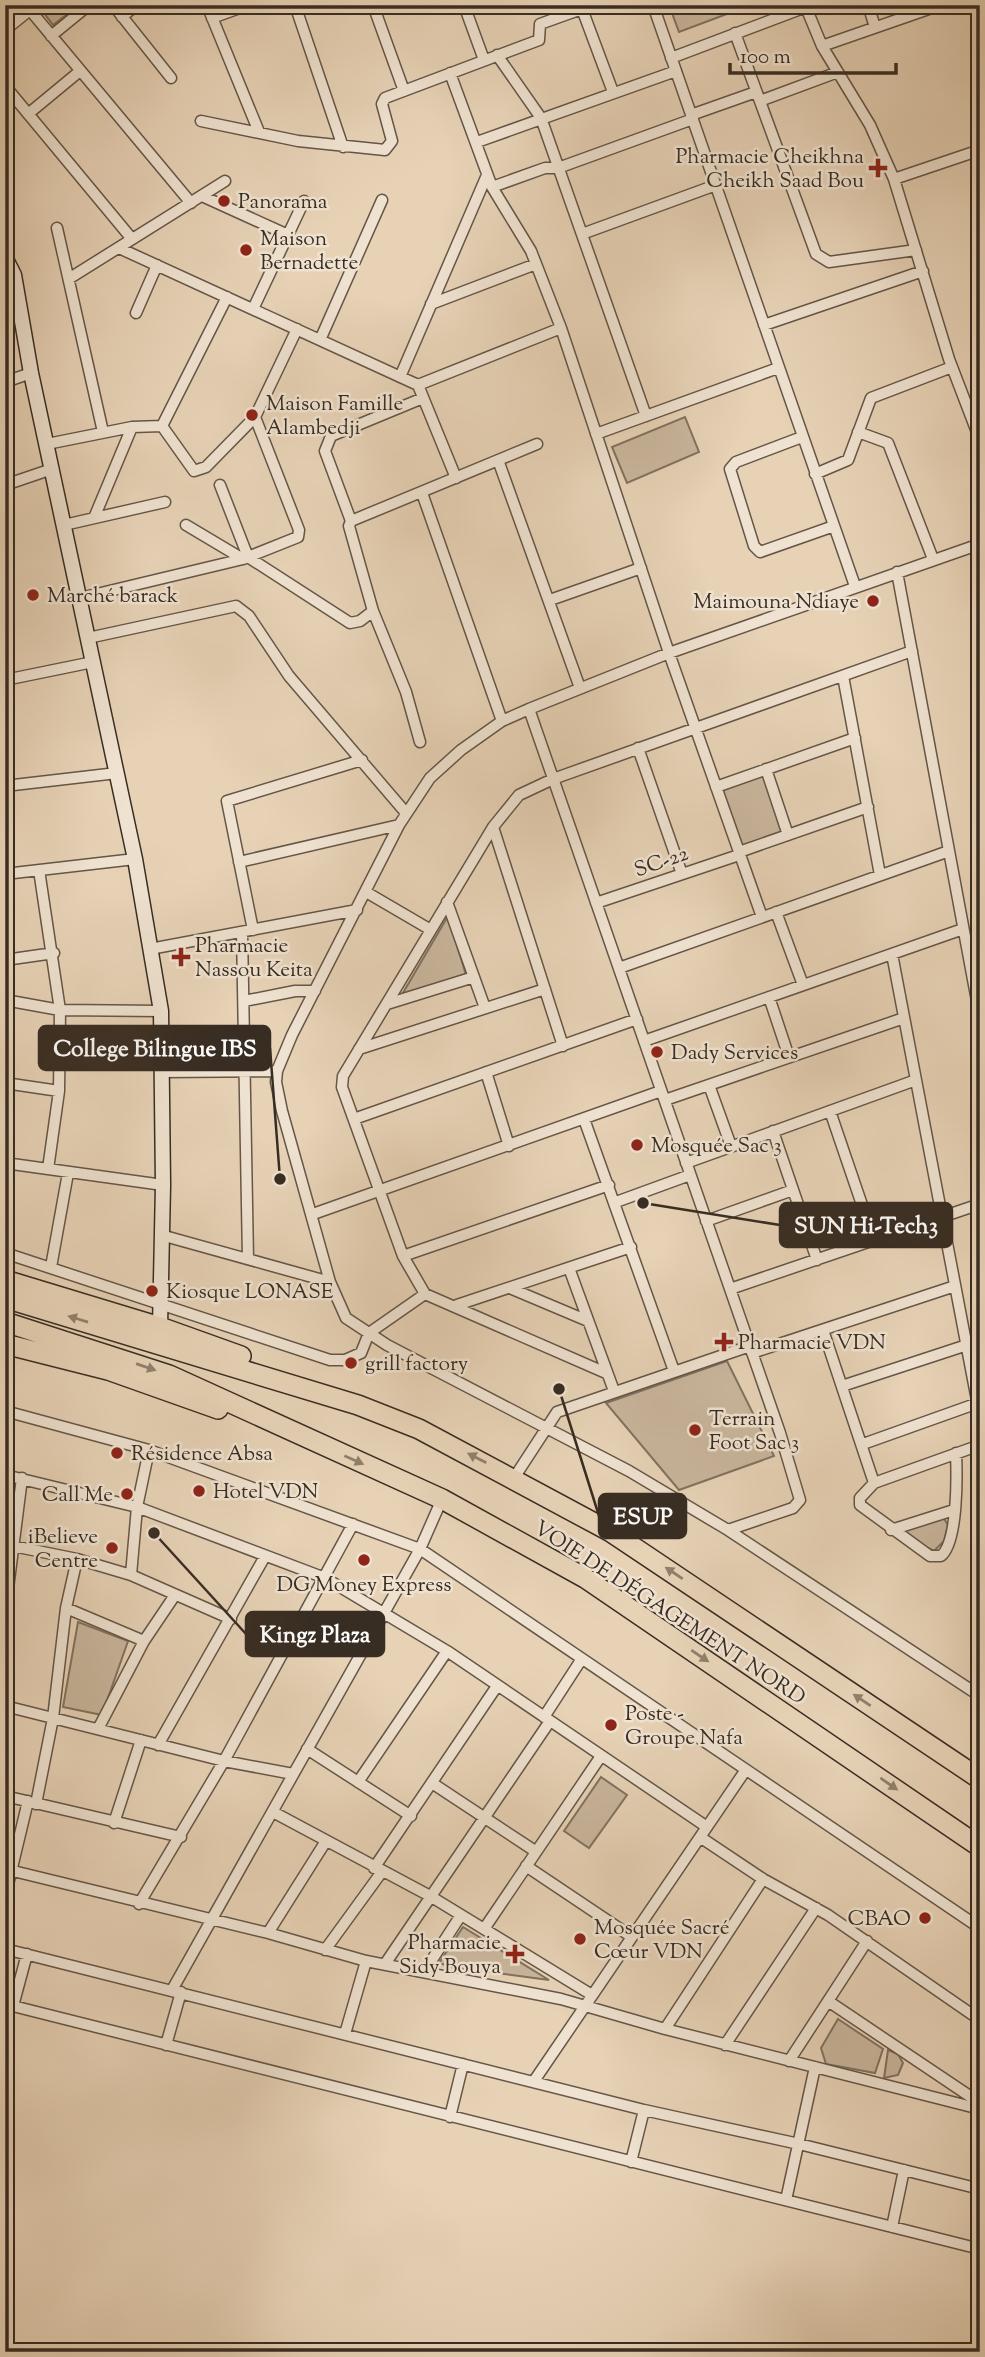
<svg xmlns="http://www.w3.org/2000/svg" width="985" height="2357" viewBox="0 0 985 2357" font-family="'Sorts Mill Goudy',serif">
<style>
.green{fill:#c9b69d;stroke:#807260;stroke-width:2}
.lines{fill:none;stroke-linecap:round;stroke-linejoin:round}
.street-casing{stroke:#645648;stroke-width:13}
.secondary-casing{stroke:#382d23;stroke-width:17}
.highway-casing{stroke:#382d23;stroke-width:22}
.street{stroke:#efe2d0;stroke-width:10}
.secondary{stroke:#efe2d0;stroke-width:14}
.highway{stroke:#e7d2b6;stroke-width:19}
.oneway{fill:#90806c}
.poi-dot{fill:#8f2418;stroke:#efe2d0;stroke-width:2.5}
.labels{text-anchor:middle;stroke-width:5;stroke-linejoin:round;paint-order:stroke}
.poi-label{font-size:21px;fill:#382d23;stroke:#efe2d0;text-anchor:start}
.street-label{font-size:21px;fill:#382d23;stroke:#efe2d0}
.leader{fill:none;stroke:#382d23;stroke-width:2.5}
.callout-dot{fill:#382d23;stroke:#efe2d0;stroke-width:2.5}
.callout{fill:#382d23;stroke:#382d23;stroke-width:2.5}
.callout-label{font-size:23px;text-anchor:middle;font-weight:bold;fill:#fff}
</style>
<rect width="100%" height="100%" fill="#e7d2b6"/>
<filter id="stains"><feTurbulence type="fractalNoise" baseFrequency=".00286" numOctaves="4"/><feColorMatrix values="0 0 0 0 .2 0 0 0 0 .09 0 0 0 0 .02 0 0 0 .5 -.17"/></filter>
<radialGradient id="worn" r=".72"><stop offset=".6" stop-color="#630" stop-opacity="0"/><stop offset="1" stop-color="#630" stop-opacity=".3"/></radialGradient>
<!-- green -->
<path class="green" d="M 45,5 L 79,5 L 53,25 L 41,9 Z
M 669,5 L 751,5 L 679,32 Z
M 685,417 L 699,452 L 627,483 L 612,447 Z
M 770,773 L 787,831 L 739,847 L 721,790 Z
M 448,916 L 466,975 L 400,998 Z
M 727,1361 L 774,1456 L 679,1490 L 606,1403 Z
M 943,1517 L 948,1525 L 944,1541 L 934,1551 L 906,1537 L 904,1531 Z
M 78,1622 L 128,1641 L 102,1715 L 63,1707 Z
M 601,1777 L 627,1795 L 589,1848 L 564,1831 Z
M 463,1927 L 549,1980 L 451,1967 L 439,1963 Z
M 838,2019 L 883,2049 L 875,2073 L 826,2064 L 821,2048 Z
M 888,2050 L 898,2054 L 903,2063 L 898,2075 L 884,2078 Z"/>
<g class="lines">
<defs>
<path id="street" d="M 113,5 L 171,78
M 207,5 L 259,132
M 295,5 L 343,147
M 373,5 L 404,91
M 464,5 L 484,60
M 653,5 L 855,586
M 805,5 L 822,46 L 870,125 L 894,179
M 868,5 L 875,27
M 975,5 L 980,19
M 582,9 L 613,92
M 30,10 L 191,203
M 122,17 L 136,5
M 212,18 L 248,5
M 5,30 L 36,5
M 735,33 L 816,254 L 829,262 L 916,250
M 51,36 L 89,5
M 822,46 L 940,5
M 497,55 L 541,118 L 646,416
M 671,58 L 806,7
M 450,73 L 492,187 L 531,251 L 561,328 L 669,653 L 762,917
M 5,86 L 132,239
M 760,101 L 838,72
M 28,114 L 80,71
M 691,115 L 756,92
M 201,121 L 298,141 L 385,150 L 392,141 L 382,104 L 385,98 L 539,40 L 540,24 L 593,5
M 477,142 L 676,71
M 980,150 L 894,179 L 949,359 L 980,440
M 492,187 L 545,168 L 558,168 L 693,119
M 202,196 L 288,235
M 57,228 L 103,432
M 582,234 L 716,185
M 119,248 L 418,385 L 456,478
M 70,278 L 225,181
M 431,304 L 536,264
M 253,309 L 304,201
M 136,313 L 157,265
M 764,325 L 923,271
M 320,340 L 382,200
M 400,377 L 487,175
M 5,382 L 31,373
M 418,385 L 561,328
M 162,426 L 227,297
M 162,426 L 194,471 L 206,467 L 255,417
M 858,432 L 888,443 L 933,559
M 596,434 L 778,368
M 802,437 L 736,462 L 730,469 L 754,546 L 760,552 L 834,526
M 47,444 L 132,427 L 162,426
M 498,460 L 580,688
M 815,474 L 848,460 L 871,398 L 952,367
M 5,485 L 52,469
M 220,485 L 248,557 L 350,623 L 360,621 L 373,611 L 349,526 L 351,521 L 325,451 L 331,436 L 423,398
M 422,493 L 502,721
M 94,518 L 132,427
M 351,521 L 537,444
M 64,525 L 165,502
M 186,525 L 243,559
M 980,544 L 669,653 L 529,709 L 502,721 L 461,750 L 430,778 L 399,825 L 292,1035 L 277,1071 L 276,1082 L 282,1111 L 330,1282 L 346,1318 L 387,1345 L 629,1471 L 728,1530 L 980,1696
M 897,572 L 980,1017
M 80,598 L 243,559 L 298,537 L 299,530 L 255,417 L 297,329
M 550,600 L 641,568
M 373,611 L 406,692 L 420,742
M 88,638 L 236,606 L 249,616 L 289,676 L 406,813
M 843,676 L 880,875
M 5,680 L 93,662
M 529,709 L 780,1433 L 800,1500 L 793,1508 L 728,1530
M 638,748 L 682,874
M 766,769 L 788,835
M 5,786 L 117,773
M 716,787 L 855,738
M 493,827 L 563,1046
M 739,852 L 868,807
M 239,862 L 399,825
M 39,870 L 60,1010 L 59,1091 L 48,1169
M 5,874 L 135,859
M 366,892 L 431,930
M 447,902 L 485,1008
M 596,903 L 739,855
M 776,912 L 803,985
M 253,930 L 227,801 L 362,760
M 242,932 L 248,1259
M 150,949 L 357,910
M 892,954 L 980,1416
M 5,960 L 54,953
M 619,968 L 949,851
M 769,997 L 789,1057
M 5,1000 L 60,1010 L 161,1011
M 244,1001 L 295,991 L 315,991
M 387,1004 L 474,977
M 644,1041 L 963,929
M 359,1049 L 545,989
M 162,1072 L 277,1071
M 486,1072 L 509,1146
M 5,1083 L 59,1091
M 709,1085 L 731,1146
M 665,1100 L 904,1018
M 830,1111 L 874,1240
M 354,1119 L 637,1019
M 584,1119 L 674,1371
M 773,1131 L 817,1260
M 5,1163 L 163,1185
M 686,1163 L 916,1080
M 616,1202 L 690,1175
M 313,1214 L 661,1091
M 706,1221 L 793,1190
M 161,1235 L 330,1282
M 5,1253 L 330,1360 L 345,1360 L 361,1353 L 369,1333 L 425,1294
M 403,1256 L 609,1185
M 51,1267 L 68,1173
M 569,1268 L 614,1391
M 512,1289 L 588,1321
M 730,1289 L 980,1204
M 457,1305 L 631,1247
M 823,1330 L 874,1483
M 752,1353 L 955,1286
M 606,1373 L 425,1294 L 403,1256 L 342,1087 L 343,1076 L 493,827 L 519,795 L 553,779 L 912,651
M 842,1386 L 967,1345
M 5,1411 L 149,1450 L 420,1549 L 980,1928
M 863,1444 L 978,1403
M 956,1453 C 957,1476 958,1542 941,1556 L 930,1556 L 860,1505 L 860,1498 L 874,1483 L 980,1445
M 5,1475 L 137,1507 L 325,1578 L 447,1651 L 707,1827
M 514,1478 L 557,1412 L 750,1346
M 891,1530 L 954,1510
M 13,1546 L 77,1559 L 131,1575 L 231,1619
M 131,1575 L 137,1507 L 149,1450
M 66,1608 L 144,1641
M 5,1612 L 22,1478
M 5,1706 L 224,1761 L 293,1774
M 544,1717 L 581,1660
M 98,1729 L 144,1641 L 175,1595
M 158,1745 L 264,1558
M 307,1749 L 411,1816
M 358,1782 L 447,1651
M 432,1783 L 535,1851
M 5,1796 L 181,1837
M 36,1804 L 53,1718 L 66,1608 L 77,1559
M 273,1812 L 430,1896 L 592,1995
M 114,1823 L 141,1740
M 700,1837 L 763,1879 L 828,1915 L 980,2020
M 526,1866 L 632,1937
M 374,1868 L 497,1686
M 5,1869 L 268,1933 L 366,1961 L 561,1999 L 665,2029 L 980,2109
M 5,1897 L 28,1801
M 139,1904 L 224,1761 L 353,1524
M 484,1929 L 601,1756
M 268,1933 L 326,1841
M 5,1949 L 644,2110 L 799,2144 L 980,2189
M 325,1950 L 381,1873
M 385,1964 L 550,1721
M 424,1972 L 461,1915
M 172,1990 L 420,1549 L 442,1499
M 828,2001 L 980,2103
M 5,2004 L 980,2249
M 13,2006 L 27,1954
M 665,2029 L 763,1879
M 345,2034 L 366,1961
M 166,2045 L 181,1992
M 725,2045 L 816,1908
M 789,2061 L 867,1941
M 534,2081 L 745,1771
M 450,2117 L 463,2064
M 631,2162 L 644,2110
M 786,2200 L 815,2067
M 892,2227 L 904,2170"/>
<path id="secondary" d="M 5,257 L 14,275 L 31,373 L 135,859 L 161,1011 L 163,1185 L 160,1327"/>
<path id="highway" d="M 5,1280 L 160,1327 L 241,1356
M 5,1298 L 358,1405 L 419,1429 L 611,1532 L 980,1779
M 5,1322 L 169,1375 L 442,1499 L 585,1578 L 980,1847
M 5,1344 L 108,1370 L 218,1409"/>
</defs>
<!-- street casing -->
<use href="#street" class="street-casing"/>
<!-- secondary casing -->
<use href="#secondary" class="secondary-casing"/>
<!-- highway casing -->
<use href="#highway" class="highway-casing"/>
<!-- street -->
<use href="#street" class="street"/>
<!-- secondary -->
<use href="#secondary" class="secondary"/>
<!-- highway -->
<use href="#highway" class="highway"/>
</g>
<!-- one-way arrows -->
<defs><path id="oneway-solid" d="M-6-.8H1V-3.2L6.5 0L1 3.2V.8H-6Z" transform="scale(1.75)"/></defs>
<g class="oneway">
<use href="#oneway-solid" transform="translate(78 1319) rotate(-163)"/>
<use href="#oneway-solid" transform="translate(146 1367) rotate(19)"/>
<use href="#oneway-solid" transform="translate(477 1458) rotate(-153)"/>
<use href="#oneway-solid" transform="translate(354 1460) rotate(24)"/>
<use href="#oneway-solid" transform="translate(674 1573) rotate(-146)"/>
<use href="#oneway-solid" transform="translate(700 1656) rotate(34)"/>
<use href="#oneway-solid" transform="translate(862 1700) rotate(-146)"/>
<use href="#oneway-solid" transform="translate(889 1784) rotate(35)"/>
</g>
<!-- markers -->
<g class="poi-dot">
<path d="M874.5 157.5h7v7h7v7h-7v7h-7v-7h-7v-7h7z"/>
<circle cx="224" cy="201" r="7"/>
<circle cx="246" cy="250" r="7"/>
<circle cx="252" cy="415" r="7"/>
<circle cx="33" cy="595" r="7"/>
<circle cx="873" cy="601" r="7"/>
<path d="M177.5 946.5h7v7h7v7h-7v7h-7v-7h-7v-7h7z"/>
<circle cx="657" cy="1052" r="7"/>
<circle cx="637" cy="1145" r="7"/>
<circle cx="152" cy="1291" r="7"/>
<path d="M720.5 1331.5h7v7h7v7h-7v7h-7v-7h-7v-7h7z"/>
<circle cx="351" cy="1363" r="7"/>
<circle cx="695" cy="1430" r="7"/>
<circle cx="117" cy="1453" r="7"/>
<circle cx="199" cy="1491" r="7"/>
<circle cx="127" cy="1494" r="7"/>
<circle cx="112" cy="1548" r="7"/>
<circle cx="364" cy="1560" r="7"/>
<circle cx="611" cy="1725" r="7"/>
<circle cx="925" cy="1918" r="7"/>
<circle cx="580" cy="1939" r="7"/>
<path d="M511.5 1943.5h7v7h7v7h-7v7h-7v-7h-7v-7h7z"/>
</g>
<g class="labels">
<!-- poi labels -->
<g class="poi-label">
<text x="864" y="163" text-anchor="end">Pharmacie Cheikhna<tspan x="864" dy="24">Cheikh Saad Bou</tspan></text>
<text x="238" y="208">Panorama</text>
<text x="260" y="245">Maison<tspan x="260" dy="24">Bernadette</tspan></text>
<text x="266" y="410">Maison Famille<tspan x="266" dy="24">Alambedji</tspan></text>
<text x="47" y="602">Marché barack</text>
<text x="859" y="608" text-anchor="end">Maimouna Ndiaye</text>
<text x="195" y="952">Pharmacie<tspan x="195" dy="24">Nassou Keita</tspan></text>
<text x="671" y="1059">Dady Services</text>
<text x="651" y="1152">Mosquée Sac 3</text>
<text x="166" y="1298">Kiosque LONASE</text>
<text x="738" y="1349">Pharmacie VDN</text>
<text x="365" y="1370">grill factory</text>
<text x="709" y="1425">Terrain<tspan x="709" dy="24">Foot Sac 3</tspan></text>
<text x="131" y="1460">Résidence Absa</text>
<text x="213" y="1498">Hotel VDN</text>
<text x="113" y="1501" text-anchor="end">Call Me</text>
<text x="98" y="1543" text-anchor="end">iBelieve<tspan x="98" dy="24">Centre</tspan></text>
<text x="364" y="1591" text-anchor="middle">DG Money Express</text>
<text x="625" y="1720">Poste -<tspan x="625" dy="24">Groupe Nafa</tspan></text>
<text x="911" y="1925" text-anchor="end">CBAO</text>
<text x="594" y="1934">Mosquée Sacré<tspan x="594" dy="24">Cœur VDN</tspan></text>
<text x="501" y="1949" text-anchor="end">Pharmacie<tspan x="501" dy="24">Sidy Bouya</tspan></text>
</g>
<!-- street labels -->
<g class="street-label">
<text transform="translate(661 861) rotate(-19)" y="7">SC-22</text>
<text transform="translate(670 1612) rotate(33)" y="7">VOIE DE DÉGAGEMENT NORD</text>
</g>
</g>
<!-- callouts -->
<path class="leader" d="M280 1179L270 1048M643 1203L780 1225M559 1389L599 1516M154 1533L246 1634"/>
<g class="callout-dot">
<circle cx="280" cy="1179" r="7"/>
<circle cx="643" cy="1203" r="7"/>
<circle cx="559" cy="1389" r="7"/>
<circle cx="154" cy="1533" r="7"/>
</g>
<g class="callout">
<rect x="39" y="1026" width="231" height="44" rx="7"/>
<rect x="780" y="1203" width="172" height="44" rx="7"/>
<rect x="599" y="1494" width="87" height="44" rx="7"/>
<rect x="246" y="1612" width="138" height="44" rx="7"/>
</g>
<g class="callout-label">
<text x="155" y="1056">College Bilingue IBS</text>
<text x="866" y="1233">SUN Hi-Tech3</text>
<text x="643" y="1524">ESUP</text>
<text x="315" y="1642">Kingz Plaza</text>
</g>
<!-- margin -->
<rect width="985" height="2357" fill="none" stroke="#e7d2b6" stroke-width="28"/>
<rect x="7" y="7" width="971" height="2343" fill="none" stroke="#382d23" stroke-width="3.5"/>
<rect x="14" y="14" width="957" height="2329" fill="none" stroke="#382d23" stroke-width="2"/>
<!-- scale -->
<path d="M730 63v10h166v-10" fill="none" stroke="#382d23" stroke-width="3.5"/>
<text x="740" y="63" font-size="21" fill="#382d23" stroke="#efe2d0" stroke-width="5" paint-order="stroke">100 m</text>
<rect width="100%" height="100%" filter="url(#stains)"/>
<rect width="100%" height="100%" fill="url(#worn)"/>
</svg>
